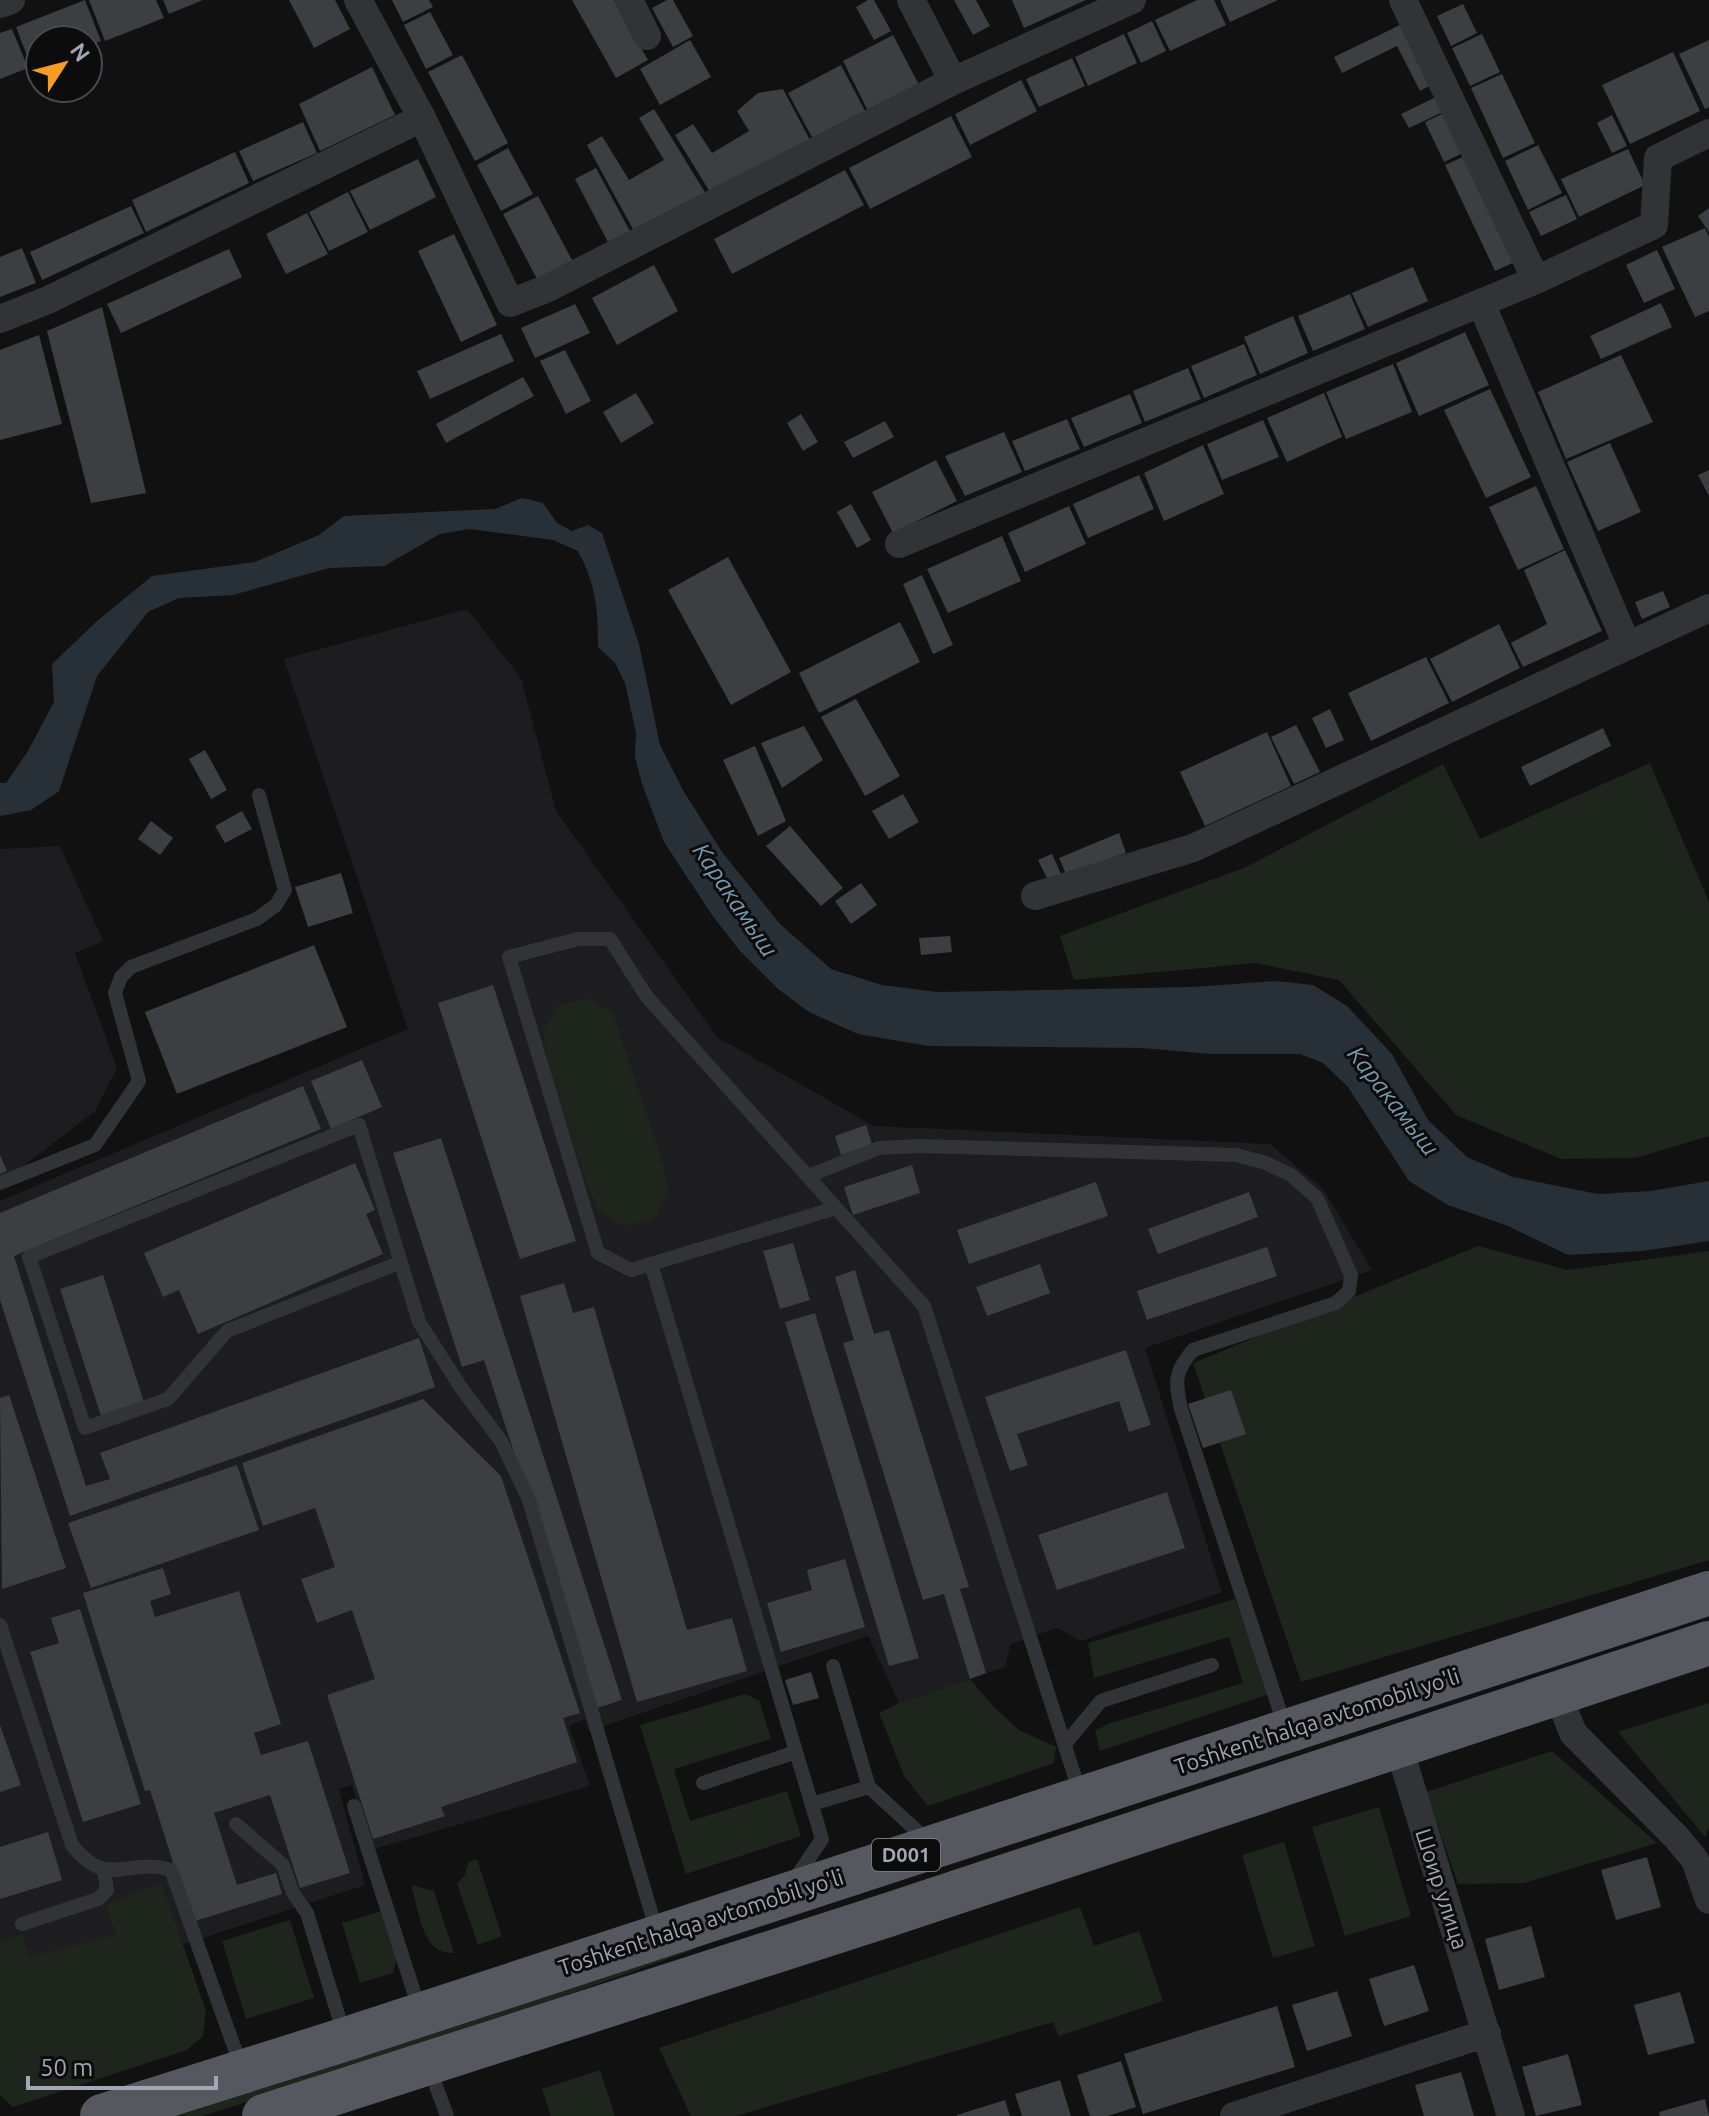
<svg xmlns="http://www.w3.org/2000/svg" width="1709" height="2116" viewBox="0 0 1709 2116" font-family="Ubuntu,sans-serif">
<style>
.built{fill:#1d1d1f}
.green{fill:#1d251d}
.water{fill:#273036}
.building{fill:#3c3e42}
.lines{fill:none;stroke-linecap:round;stroke-linejoin:round}
.service{stroke:#313337;stroke-width:14}
.minor{stroke:#313337;stroke-width:28}
.trunk{stroke:#55585f;stroke-width:44}
.labels{text-anchor:middle;stroke-width:6;stroke-linejoin:round;paint-order:stroke}
.shield{fill:#0c0c0d;stroke:#747981;stroke-width:2}
.shield-label{font-size:20px;font-weight:bold;fill:#a1a8b3}
.street-label{font-size:22px;fill:#a1a8b3;stroke:#0c0c0d}
.water-label{font-size:24px;font-style:italic;fill:#779ab0;stroke:#0c0c0d}
</style>
<rect width="100%" height="100%" fill="#111112"/>
<!-- built -->
<path class="built" d="M 467,609 L 521,678 L 556,811 L 717,1037 L 874,1126 L 1270,1144 L 1323,1189 L 1372,1270 L 1145,1348 L 1222,1592 L 1081,1641 L 1057,1628 L 1030,1637 L 1011,1644 L 1005,1667 L 899,1703 L 868,1636 L 589,1731 L 585,1719 L 569,1726 L 590,1786 L 371,1850 L 352,1785 L 339,1789 L 365,1885 L 191,1942 L 0,1996 L 0,1201 L 408,1029 L 284,659 Z
M 60,846 L 103,941 L 75,953 L 117,1068 L 95,1111 L 20,1169 L 0,1177 L 0,849 Z"/>
<!-- green -->
<path class="green" d="M 1650,763 L 1709,902 L 1709,1136 L 1636,1158 L 1561,1159 L 1456,1115 L 1339,980 L 1255,963 L 1074,980 L 1060,936 L 1246,867 L 1443,764 L 1480,839 Z
M 588,998 L 613,1014 L 663,1163 L 669,1193 L 653,1219 L 624,1226 L 598,1210 L 586,1183 L 547,1062 L 543,1031 L 558,1005 Z
M 1478,1246 L 1568,1270 L 1709,1251 L 1709,1560 L 1301,1682 L 1193,1363 Z
M 1235,1599 L 1269,1694 L 1100,1751 L 1095,1731 L 1108,1724 L 1243,1683 L 1229,1637 L 1094,1678 L 1088,1643 Z
M 970,1679 L 994,1707 L 1019,1730 L 1056,1747 L 1054,1763 L 928,1806 L 904,1776 L 879,1713 L 899,1703 Z
M 745,1694 L 759,1700 L 771,1739 L 674,1769 L 690,1821 L 787,1791 L 801,1836 L 686,1874 L 640,1725 Z
M 1709,1703 L 1709,1827 L 1705,1837 L 1618,1732 Z
M 1552,1751 L 1657,1843 L 1524,1883 L 1458,1884 L 1426,1792 Z
M 1379,1807 L 1411,1916 L 1345,1936 L 1312,1827 Z
M 1284,1842 L 1315,1946 L 1273,1958 L 1242,1855 Z
M 477,1859 L 502,1936 L 478,1945 L 457,1884 L 465,1875 L 468,1863 Z
M 161,1882 L 206,2011 L 203,2036 L 187,2050 L 13,2107 L 0,2095 L 0,1941 L 22,1934 L 28,1957 L 116,1935 L 106,1905 Z
M 411,1885 L 434,1891 L 454,1953 C 421,1955 419,1909 411,1885 Z
M 1080,1907 L 1094,1946 L 1139,1931 L 1163,2001 L 1059,2036 L 1053,2022 L 736,2116 L 691,2116 L 659,2048 Z
M 382,1911 L 397,1959 L 393,1973 L 360,1983 L 342,1923 Z
M 290,1920 L 314,1998 L 246,2019 L 222,1941 Z
M 759,1922 L 687,1952 L 438,2041 L 203,2116 L 156,2116 Z
M 600,2070 L 615,2116 L 551,2116 L 542,2089 Z"/>
<!-- water -->
<path class="water" d="M 522,498 L 543,503 L 557,523 L 572,531 L 588,525 L 602,533 L 639,644 L 660,745 L 684,792 L 722,852 L 780,924 L 831,969 L 882,985 L 937,992 L 1193,987 L 1276,981 L 1313,985 L 1347,1006 L 1392,1054 L 1428,1120 L 1467,1157 L 1513,1177 L 1598,1194 L 1651,1191 L 1709,1181 L 1709,1241 L 1643,1251 L 1568,1255 L 1508,1226 L 1448,1205 L 1409,1181 L 1348,1087 L 1323,1063 L 1300,1054 L 1210,1054 L 1142,1048 L 929,1046 L 858,1034 L 809,1012 L 778,989 L 740,951 L 712,915 L 664,842 L 642,784 L 635,757 L 636,733 L 625,683 L 615,663 L 598,647 C 598,609 596,585 578,551 L 553,540 L 469,529 L 440,534 L 384,566 L 329,568 L 233,595 L 179,598 L 148,612 L 97,676 L 59,791 L 31,810 L 0,816 L 0,783 L 6,783 L 28,751 L 54,702 L 52,664 L 96,622 L 152,576 L 255,562 L 319,535 L 344,516 L 495,509 Z"/>
<!-- building -->
<path class="building" d="M 85,0 L 101,41 L 88,46 L 88,40 L 40,40 L 40,66 L 32,69 L 16,27 Z
M 89,0 L 156,0 L 164,18 L 105,41 Z
M 163,0 L 203,0 L 169,14 Z
M 289,0 L 335,0 L 350,29 L 314,48 Z
M 392,0 L 429,0 L 433,7 L 403,22 Z
M 572,0 L 614,0 L 648,60 L 616,78 Z
M 667,0 L 673,0 L 693,36 L 673,47 L 652,8 Z
M 868,0 L 874,0 L 891,31 L 874,40 L 856,7 Z
M 954,0 L 976,0 L 990,26 L 973,35 Z
M 1012,0 L 1086,0 L 1024,28 Z
M 1197,0 L 1214,0 L 1226,25 L 1170,51 L 1155,20 Z
M 1220,0 L 1278,0 L 1230,22 Z
M 1463,4 L 1477,33 L 1451,46 L 1437,16 Z
M 430,12 L 453,55 L 426,69 L 404,25 Z
M 1152,21 L 1166,51 L 1141,63 L 1127,33 Z
M 1400,25 L 1429,86 L 1420,91 L 1397,46 L 1342,73 L 1334,57 Z
M 12,29 L 28,68 L 0,79 L 0,33 Z
M 1124,34 L 1137,63 L 1088,86 L 1075,57 Z
M 1482,34 L 1500,72 L 1470,86 L 1452,48 Z
M 893,35 L 919,85 L 868,111 L 843,61 Z
M 690,40 L 711,77 L 660,105 L 640,69 Z
M 1709,40 L 1709,107 L 1705,109 L 1679,54 Z
M 1673,52 L 1700,111 L 1630,144 L 1602,85 Z
M 462,55 L 508,143 L 475,161 L 428,72 Z
M 1072,58 L 1085,86 L 1039,107 L 1026,79 Z
M 841,65 L 865,111 L 813,139 L 788,93 Z
M 372,67 L 395,115 L 320,151 L 299,104 Z
M 1502,74 L 1535,143 L 1503,158 L 1471,88 Z
M 1021,80 L 1037,111 L 970,145 L 955,114 Z
M 783,89 L 810,140 L 710,192 L 675,135 L 693,124 L 712,153 L 749,131 L 737,111 L 758,93 Z
M 1436,97 L 1443,112 L 1409,128 L 1401,114 Z
M 654,109 L 706,194 L 634,231 L 587,145 L 602,136 L 629,180 L 664,160 L 639,118 Z
M 1444,113 L 1463,153 L 1444,162 L 1425,122 Z
M 1612,115 L 1627,146 L 1612,153 L 1597,123 Z
M 951,116 L 972,157 L 870,209 L 849,168 Z
M 303,122 L 317,153 L 253,181 L 239,151 Z
M 1538,145 L 1562,193 L 1528,210 L 1505,161 Z
M 508,148 L 533,194 L 501,211 L 477,165 Z
M 1628,149 L 1645,185 L 1579,217 L 1561,179 Z
M 235,152 L 249,183 L 146,232 L 132,200 Z
M 1465,156 L 1515,262 L 1495,271 L 1445,165 Z
M 418,159 L 436,197 L 370,230 L 350,191 Z
M 596,168 L 631,233 L 609,244 L 575,179 Z
M 845,170 L 864,205 L 732,274 L 714,239 Z
M 348,192 L 368,232 L 329,251 L 309,212 Z
M 1566,195 L 1577,219 L 1541,236 L 1529,212 Z
M 538,196 L 573,262 L 538,281 L 503,214 Z
M 131,206 L 144,233 L 42,280 L 30,252 Z
M 1709,208 L 1709,232 L 1698,216 Z
M 307,213 L 328,254 L 286,274 L 266,234 Z
M 1705,228 L 1709,237 L 1709,311 L 1695,317 L 1662,247 Z
M 454,234 L 497,325 L 461,342 L 418,251 Z
M 22,248 L 36,283 L 0,297 L 0,257 Z
M 229,249 L 242,277 L 121,333 L 107,304 Z
M 1657,250 L 1675,289 L 1644,303 L 1626,265 Z
M 654,265 L 678,311 L 617,345 L 592,298 Z
M 1413,267 L 1428,301 L 1368,327 L 1352,293 Z
M 1350,294 L 1365,329 L 1313,351 L 1298,316 Z
M 1661,303 L 1672,327 L 1601,359 L 1590,336 Z
M 575,304 L 590,333 L 535,358 L 521,328 Z
M 102,307 L 146,493 L 91,503 L 47,331 Z
M 1293,316 L 1308,353 L 1260,374 L 1244,337 Z
M 1465,332 L 1489,385 L 1419,416 L 1396,363 Z
M 501,334 L 514,361 L 430,399 L 417,371 Z
M 39,335 L 62,424 L 0,440 L 0,350 Z
M 1244,344 L 1257,375 L 1204,398 L 1191,366 Z
M 565,350 L 591,401 L 566,414 L 540,361 Z
M 1621,355 L 1653,422 L 1566,459 L 1538,392 Z
M 1393,364 L 1412,412 L 1346,439 L 1326,392 Z
M 1188,368 L 1201,399 L 1145,422 L 1133,391 Z
M 523,377 L 534,396 L 446,443 L 436,424 Z
M 1490,389 L 1531,477 L 1486,498 L 1444,410 Z
M 636,393 L 654,423 L 621,443 L 603,412 Z
M 1324,393 L 1342,437 L 1287,462 L 1267,418 Z
M 1130,394 L 1142,423 L 1084,447 L 1071,418 Z
M 801,414 L 818,442 L 803,451 L 787,423 Z
M 1067,419 L 1080,449 L 1025,471 L 1012,441 Z
M 1263,420 L 1279,457 L 1222,480 L 1207,444 Z
M 885,421 L 894,437 L 853,458 L 844,442 Z
M 1004,432 L 1022,472 L 965,496 L 945,456 Z
M 1610,443 L 1641,512 L 1598,531 L 1567,462 Z
M 1203,445 L 1224,494 L 1164,521 L 1144,473 Z
M 936,460 L 957,501 L 893,533 L 872,492 Z
M 1709,470 L 1709,496 L 1698,475 Z
M 1139,475 L 1154,509 L 1088,538 L 1073,504 Z
M 1536,486 L 1564,549 L 1518,570 L 1489,507 Z
M 851,504 L 871,540 L 857,548 L 837,512 Z
M 1069,506 L 1086,544 L 1025,572 L 1008,533 Z
M 1002,536 L 1021,581 L 948,613 L 927,569 Z
M 1565,550 L 1602,631 L 1523,667 L 1511,643 L 1547,624 L 1524,570 Z
M 728,557 L 791,672 L 731,705 L 668,590 Z
M 922,575 L 953,645 L 933,654 L 903,584 Z
M 1663,591 L 1670,607 L 1642,619 L 1635,602 Z
M 900,622 L 920,662 L 819,713 L 799,673 Z
M 1499,624 L 1520,668 L 1452,702 L 1430,659 Z
M 1426,657 L 1449,703 L 1371,741 L 1348,693 Z
M 856,699 L 900,776 L 865,796 L 821,717 Z
M 1330,709 L 1344,740 L 1326,748 L 1312,718 Z
M 1296,725 L 1320,772 L 1294,784 L 1271,737 Z
M 804,726 L 823,760 L 782,788 L 761,743 Z
M 1603,728 L 1611,746 L 1530,786 L 1521,767 Z
M 1267,732 L 1291,786 L 1205,826 L 1180,772 Z
M 755,746 L 786,821 L 758,836 L 723,760 Z
M 205,750 L 227,790 L 211,799 L 189,759 Z
M 903,794 L 919,822 L 889,839 L 872,811 Z
M 242,811 L 252,829 L 225,843 L 215,826 Z
M 151,821 L 173,838 L 160,855 L 138,839 Z
M 790,826 L 843,888 L 821,906 L 766,846 Z
M 1119,833 L 1126,853 L 1066,874 L 1059,858 Z
M 1052,854 L 1062,876 L 1048,880 L 1038,860 Z
M 341,873 L 353,913 L 308,927 L 295,887 Z
M 861,883 L 877,905 L 851,924 L 835,901 Z
M 950,936 L 952,952 L 921,955 L 919,938 Z
M 314,945 L 347,1027 L 177,1094 L 145,1012 Z
M 493,985 L 576,1241 L 520,1259 L 438,1003 Z
M 362,1060 L 382,1107 L 331,1129 L 311,1081 Z
M 303,1086 L 321,1129 L 14,1256 L 86,1486 L 110,1479 L 100,1453 L 419,1338 L 435,1387 L 70,1516 L 0,1300 L 0,1213 Z
M 866,1125 L 872,1144 L 841,1155 L 835,1136 Z
M 441,1138 L 622,1700 L 597,1708 L 484,1360 L 462,1367 L 393,1153 Z
M 0,1155 L 7,1171 L 0,1174 Z
M 355,1163 L 375,1210 L 366,1214 L 383,1254 L 198,1334 L 179,1290 L 163,1297 L 144,1253 Z
M 912,1165 L 920,1193 L 853,1215 L 844,1187 Z
M 1096,1182 L 1108,1216 L 969,1264 L 957,1230 Z
M 1249,1192 L 1258,1217 L 1158,1254 L 1148,1229 Z
M 793,1243 L 810,1300 L 780,1309 L 763,1251 Z
M 1267,1247 L 1277,1276 L 1147,1320 L 1137,1291 Z
M 1040,1264 L 1050,1293 L 987,1316 L 976,1287 Z
M 855,1270 L 874,1334 L 889,1330 L 969,1587 L 960,1589 L 986,1673 L 970,1679 L 944,1594 L 923,1600 L 843,1343 L 854,1340 L 835,1277 Z
M 103,1275 L 145,1405 L 102,1419 L 60,1289 Z
M 564,1283 L 573,1313 L 594,1307 L 687,1630 L 732,1618 L 747,1671 L 637,1702 L 520,1296 Z
M 815,1313 L 919,1658 L 889,1666 L 785,1322 Z
M 1126,1350 L 1151,1425 L 1129,1432 L 1119,1401 L 1017,1434 L 1028,1465 L 1010,1471 L 985,1397 Z
M 1231,1390 L 1246,1434 L 1203,1448 L 1188,1404 Z
M 9,1395 L 66,1568 L 2,1589 L 0,1398 Z
M 423,1399 L 501,1476 L 580,1713 L 563,1718 L 577,1762 L 441,1807 L 445,1816 L 373,1839 L 327,1695 L 375,1679 L 352,1610 L 317,1623 L 301,1579 L 335,1567 L 315,1508 L 263,1526 L 242,1463 Z
M 237,1465 L 259,1530 L 91,1588 L 68,1523 Z
M 1167,1492 L 1185,1548 L 1057,1590 L 1038,1535 Z
M 845,1559 L 865,1627 L 781,1652 L 767,1603 L 812,1590 L 807,1570 Z
M 163,1568 L 171,1594 L 150,1601 L 155,1617 L 239,1591 L 281,1724 L 254,1733 L 261,1755 L 308,1741 L 350,1873 L 300,1888 L 270,1795 L 214,1813 L 237,1885 L 276,1873 L 282,1894 L 192,1922 L 150,1790 L 145,1791 L 83,1593 Z
M 80,1609 L 141,1804 L 83,1822 L 30,1652 L 59,1643 L 51,1618 Z
M 811,1672 L 819,1698 L 793,1705 L 785,1680 Z
M 0,1725 L 21,1785 L 0,1792 Z
M 48,1832 L 62,1880 L 0,1899 L 0,1847 Z
M 1647,1857 L 1661,1907 L 1616,1920 L 1601,1870 Z
M 1531,1926 L 1545,1977 L 1499,1990 L 1485,1939 Z
M 1414,1965 L 1429,2011 L 1384,2026 L 1369,1979 Z
M 1337,1991 L 1352,2036 L 1307,2051 L 1292,2005 Z
M 1680,1992 L 1695,2043 L 1648,2055 L 1634,2005 Z
M 1277,2006 L 1295,2067 L 1143,2114 L 1124,2054 Z
M 1568,2054 L 1582,2105 L 1536,2116 L 1522,2067 Z
M 1121,2061 L 1136,2107 L 1108,2116 L 1090,2116 L 1077,2075 Z
M 1461,2072 L 1474,2116 L 1424,2116 L 1415,2085 Z
M 1060,2080 L 1071,2116 L 1022,2116 L 1015,2094 Z
M 1705,2099 L 1709,2116 L 1660,2116 L 1659,2112 Z
M 1005,2100 L 1010,2116 L 957,2116 L 957,2115 Z"/>
<g class="lines">
<!-- service -->
<path class="service" d="M 808,1176 L 879,1148 L 919,1146 L 1236,1155 L 1266,1163 L 1291,1175 L 1317,1198 L 1351,1275 L 1349,1291 L 1336,1303 L 1193,1350 C 1174,1372 1175,1381 1181,1409 L 1285,1727
M 0,1183 L 95,1145 L 139,1081 L 115,993 L 121,977 L 131,967 L 257,919 L 276,905 L 285,890 L 259,795
M 836,1208 L 631,1270 L 598,1253 L 509,957 L 578,939 L 610,939 L 647,997 L 924,1306 L 1080,1793
M 401,1262 L 227,1331 L 168,1399 L 85,1428 L 29,1257 L 359,1125 L 419,1322 L 462,1389 L 501,1441 L 529,1500 L 657,1932
M 651,1264 L 822,1839 L 793,1882
M 0,1625 L 72,1845 C 108,1891 129,1856 171,1870 L 242,2069
M 833,1666 L 869,1787
M 1065,1744 L 1101,1701 L 1212,1665
M 703,1783 L 796,1752
M 812,1804 L 869,1787 L 928,1841
M 354,1806 L 420,2011
M 236,1824 L 283,1865 L 293,1893 L 307,1913 L 344,2034
M 22,1924 L 98,1899 L 107,1890 L 104,1870
M 429,2067 L 447,2116"/>
<!-- minor -->
<path class="minor" d="M 358,0 L 422,118 L 510,303 L 546,289 L 953,81 L 1132,0
M 629,0 L 647,36
M 911,0 L 953,81
M 1403,0 L 1536,280
M 0,4 L 11,0
M 1481,303 L 1627,645
M 0,319 L 48,300 L 422,118
M 899,544 L 1536,280 L 1654,225 L 1658,158 L 1709,133
M 1035,896 L 1193,848 L 1709,608
M 1557,1692 L 1573,1733 L 1677,1838 L 1695,1860 L 1709,1900
M 1398,1744 L 1511,2116
M 1234,2116 L 1487,2033"/>
<!-- trunk -->
<path class="trunk" d="M 102,2116 L 346,2039 L 1709,1593
M 264,2116 L 891,1914 L 1709,1643"/>
</g>
<g class="labels">
<!-- shield labels -->
<rect class="shield" x="872" y="1839" width="68" height="32" rx="6"/>
<g class="shield-label">
<text x="906" y="1862">D001</text>
</g>
<!-- street labels -->
<g class="street-label">
<text transform="translate(1317 1721) rotate(-18)" y="8">Toshkent halqa avtomobil yo'li</text>
<text transform="translate(1442 1889) rotate(72)" y="8">Шоир улица</text>
<text transform="translate(701 1922) rotate(-18)" y="8">Toshkent halqa avtomobil yo'li</text>
</g>
<!-- water labels -->
<g class="water-label">
<text transform="translate(735 900) rotate(56)" y="8">Каракамыш</text>
<text transform="translate(1393 1101) rotate(52)" y="8">Каракамыш</text>
</g>
</g>
<!-- north arrow -->
<g transform="translate(64 64) rotate(54)"><circle r="38" fill="#0c0c0d" stroke="#484a4f" stroke-width="2"/>
<path d="M0-6L14 30L0 20L-14 30Z" fill="#f59d25"/>
<text y="-12" font-size="22" font-weight="bold" text-anchor="middle" fill="#a1a8b3">N</text>
</g>
<!-- scale -->
<path d="M28 2076v12h188v-12" fill="none" stroke="#a1a8b3" stroke-width="4"/>
<text x="40" y="2076" font-size="24" fill="#a1a8b3" stroke="#0c0c0d" stroke-width="6" paint-order="stroke">50 m</text>
</svg>
